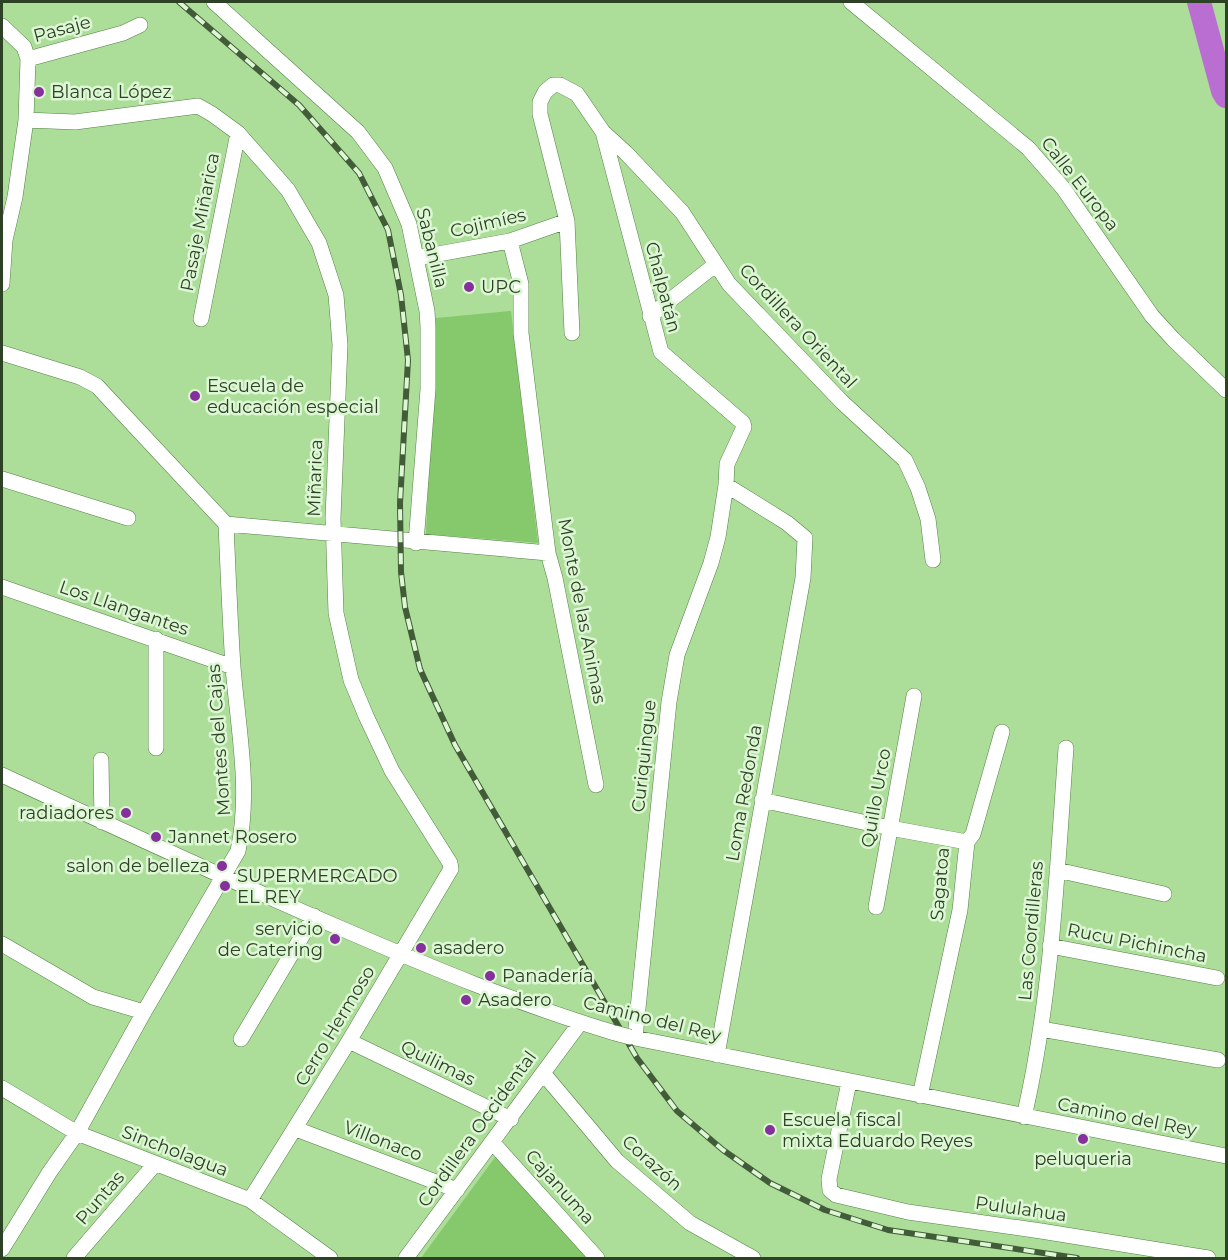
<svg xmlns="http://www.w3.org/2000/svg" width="1228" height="1260" viewBox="0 0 1228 1260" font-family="Montserrat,sans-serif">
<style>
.green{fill:#85c96c}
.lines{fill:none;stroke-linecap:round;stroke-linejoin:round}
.river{stroke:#bb6ed2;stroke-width:24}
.minor-casing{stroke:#538142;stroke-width:16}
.minor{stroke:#fff;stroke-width:15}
.rail-casing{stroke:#425b38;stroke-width:6}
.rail{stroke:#ddf7d5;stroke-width:4;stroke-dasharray:11;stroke-linecap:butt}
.minor-bridge-casing{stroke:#538142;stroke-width:16;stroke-linecap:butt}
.minor-bridge{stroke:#fff;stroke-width:15}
.poi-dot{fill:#86309e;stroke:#ddf7d5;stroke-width:2}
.labels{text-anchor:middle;stroke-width:5;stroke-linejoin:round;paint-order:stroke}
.street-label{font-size:18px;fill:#2d4125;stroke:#ddf7d5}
.poi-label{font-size:18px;fill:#2d4125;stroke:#ddf7d5;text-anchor:start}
</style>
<rect width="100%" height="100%" fill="#acde9a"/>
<!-- green -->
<path class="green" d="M 511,311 L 538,543 L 426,534 L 436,318 Z
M 496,1156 L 590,1258 L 421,1258 Z"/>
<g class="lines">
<!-- river -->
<path class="river" d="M 1199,2 L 1223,91 L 1226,96"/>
<defs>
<path id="minor" d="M 214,2 L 358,132 L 385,168 L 409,224 L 427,311 L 428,327 L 428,389 L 416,543
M 851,2 L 1028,148 L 1063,188 L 1152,316 L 1173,339 L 1226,390
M 2,26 L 24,47 L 28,59 L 26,120 L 15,197 L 5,240 L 2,284
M 28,59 L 123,33 L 140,25
M 26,120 L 75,122 L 198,106 L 212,114 L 238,133 L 288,190 L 319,243 L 336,295 L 340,345 L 333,518 L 336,613 L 351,680 L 366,716 L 392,771 L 450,863 L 451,869 L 349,1041 L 250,1200
M 603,132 L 661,352 L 743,423 L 744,427 L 727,464 L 726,485 L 718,537 L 711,563 L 677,655 L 669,702 L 635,1038
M 510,241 L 521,284 L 521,333 L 548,553 L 555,578 L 596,785
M 416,258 L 510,241 L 567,221
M 650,316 L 715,265
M 201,319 L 238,133
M 572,333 L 567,221 L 540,114 L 540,102 L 545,92 L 553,85 L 560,85 L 577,94 L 603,132 L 626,153 L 682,212 L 729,284 L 842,402 L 905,460 L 918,488 L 928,519 L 933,560
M 2,353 L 80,377 L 97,386 L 226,524 C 228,572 230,620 233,667 C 238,729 251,790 238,851 L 144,1012 L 77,1133 L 49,1173 L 2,1249
M 2,479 L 128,518
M 226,524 L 548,553
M 2,587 L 233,667
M 156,639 L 156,748
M 101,760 L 102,822
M 2,775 C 114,827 226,879 340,928 C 430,967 521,1005 615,1033
M 762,800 L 890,828 L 967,842
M 967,842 L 973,834 L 1002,732
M 1057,870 L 1164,894
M 876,907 L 914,696
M 2,944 L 93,997 L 144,1012
M 1050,946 L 1217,978
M 1041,1029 L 1218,1060
M 630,1037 L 1226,1156
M 241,1039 L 314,916
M 349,1041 L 511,1119
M 717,1055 L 803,578 L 805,538 L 787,523 L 726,485
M 543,1073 L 617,1161 L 690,1223 L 753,1258
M 849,1082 L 829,1179 L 830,1190 L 836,1195 L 908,1212 L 1041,1231 L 1208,1258
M 2,1088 L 77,1133 L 250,1200 L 330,1258
M 920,1096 L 960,910 L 967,842
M 1024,1117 C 1052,996 1057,871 1066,748
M 296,1129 L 457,1190
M 493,1143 L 597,1258
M 74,1258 L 155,1164
M 406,1258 L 580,1023"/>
</defs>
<!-- minor casing -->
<use href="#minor" class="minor-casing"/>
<!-- minor -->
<use href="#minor" class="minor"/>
<defs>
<path id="rail" d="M 179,2 L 299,105 L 359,173 L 388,230 L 401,295 L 408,360 L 400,503 L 401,572 L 405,607 L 420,669 L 455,745 L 637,1058 L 677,1111 L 723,1150 L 770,1183 L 825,1210 L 888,1230 L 1077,1258"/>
</defs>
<!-- rail casing -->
<use href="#rail" class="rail-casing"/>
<!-- rail -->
<use href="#rail" class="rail"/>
<defs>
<path id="minor-bridge" d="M 615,1033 L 630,1037"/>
</defs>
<!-- minor-bridge casing -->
<use href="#minor-bridge" class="minor-bridge-casing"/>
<!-- minor-bridge -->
<use href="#minor-bridge" class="minor-bridge"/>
</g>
<!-- markers -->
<g class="poi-dot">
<circle cx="39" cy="92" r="6"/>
<circle cx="469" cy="287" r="6"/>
<circle cx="195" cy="396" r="6"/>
<circle cx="126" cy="813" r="6"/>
<circle cx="156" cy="837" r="6"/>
<circle cx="222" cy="866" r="6"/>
<circle cx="225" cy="886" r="6"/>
<circle cx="335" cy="939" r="6"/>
<circle cx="421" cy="948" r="6"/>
<circle cx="490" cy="976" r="6"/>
<circle cx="466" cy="1000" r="6"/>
<circle cx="770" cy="1130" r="6"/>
<circle cx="1083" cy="1139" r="6"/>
</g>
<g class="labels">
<!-- street labels -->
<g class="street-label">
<text transform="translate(62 29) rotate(-15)" y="6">Pasaje</text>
<text transform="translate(1080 184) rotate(52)" y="6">Calle Europa</text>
<text transform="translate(200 222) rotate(-79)" y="6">Pasaje Miñarica</text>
<text transform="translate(488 223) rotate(-13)" y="6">Cojimíes</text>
<text transform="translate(432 248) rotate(76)" y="6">Sabanilla</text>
<text transform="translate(663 287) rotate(75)" y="6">Chalpatán</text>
<text transform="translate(798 326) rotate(47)" y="6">Cordillera Oriental</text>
<text transform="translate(315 478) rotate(-88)" y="6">Miñarica</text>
<text transform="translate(124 608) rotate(19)" y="6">Los Llangantes</text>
<text transform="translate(582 611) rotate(79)" y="6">Monte de las Animas</text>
<text transform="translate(219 740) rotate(-94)" y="6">Montes del Cajas</text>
<text transform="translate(644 756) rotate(-84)" y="6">Curiquingue</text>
<text transform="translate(744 793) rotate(-80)" y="6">Loma Redonda</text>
<text transform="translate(876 798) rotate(-80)" y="6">Quillo Urco</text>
<text transform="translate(940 884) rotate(-85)" y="6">Sagatoa</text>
<text transform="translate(1031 931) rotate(-85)" y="6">Las Coordilleras</text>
<text transform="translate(1137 943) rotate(11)" y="6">Rucu Pichincha</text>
<text transform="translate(652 1019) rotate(14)" y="6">Camino del Rey</text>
<text transform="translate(335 1026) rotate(-59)" y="6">Cerro Hermoso</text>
<text transform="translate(438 1063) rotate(26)" y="6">Quilimas</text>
<text transform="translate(1127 1117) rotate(11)" y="6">Camino del Rey</text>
<text transform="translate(477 1129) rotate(-54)" y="6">Cordillera Occidental</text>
<text transform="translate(383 1141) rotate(21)" y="6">Villonaco</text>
<text transform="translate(175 1151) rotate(21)" y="6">Sincholagua</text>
<text transform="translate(652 1163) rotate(42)" y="6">Corazón</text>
<text transform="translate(560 1187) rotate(48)" y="6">Cajanuma</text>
<text transform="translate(100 1198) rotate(-49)" y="6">Puntas</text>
<text transform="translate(1021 1209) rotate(8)" y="6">Pululahua</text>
</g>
<!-- poi labels -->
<g class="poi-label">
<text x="51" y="98">Blanca López</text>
<text x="481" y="293">UPC</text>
<text x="207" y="392">Escuela de<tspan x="207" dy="21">educación especial</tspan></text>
<text x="114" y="819" text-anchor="end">radiadores</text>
<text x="168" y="843">Jannet Rosero</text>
<text x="210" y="872" text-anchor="end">salon de belleza</text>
<text x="237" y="882">SUPERMERCADO<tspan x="237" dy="21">EL REY</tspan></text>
<text x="323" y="935" text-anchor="end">servicio<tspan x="323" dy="21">de Catering</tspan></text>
<text x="433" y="954">asadero</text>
<text x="502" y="982">Panadería</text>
<text x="478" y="1006">Asadero</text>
<text x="782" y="1126">Escuela fiscal<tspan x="782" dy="21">mixta Eduardo Reyes</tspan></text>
<text x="1083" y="1165" text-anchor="middle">peluqueria</text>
</g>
</g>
<!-- border -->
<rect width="1228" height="1260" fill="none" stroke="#2d4125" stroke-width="6"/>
</svg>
